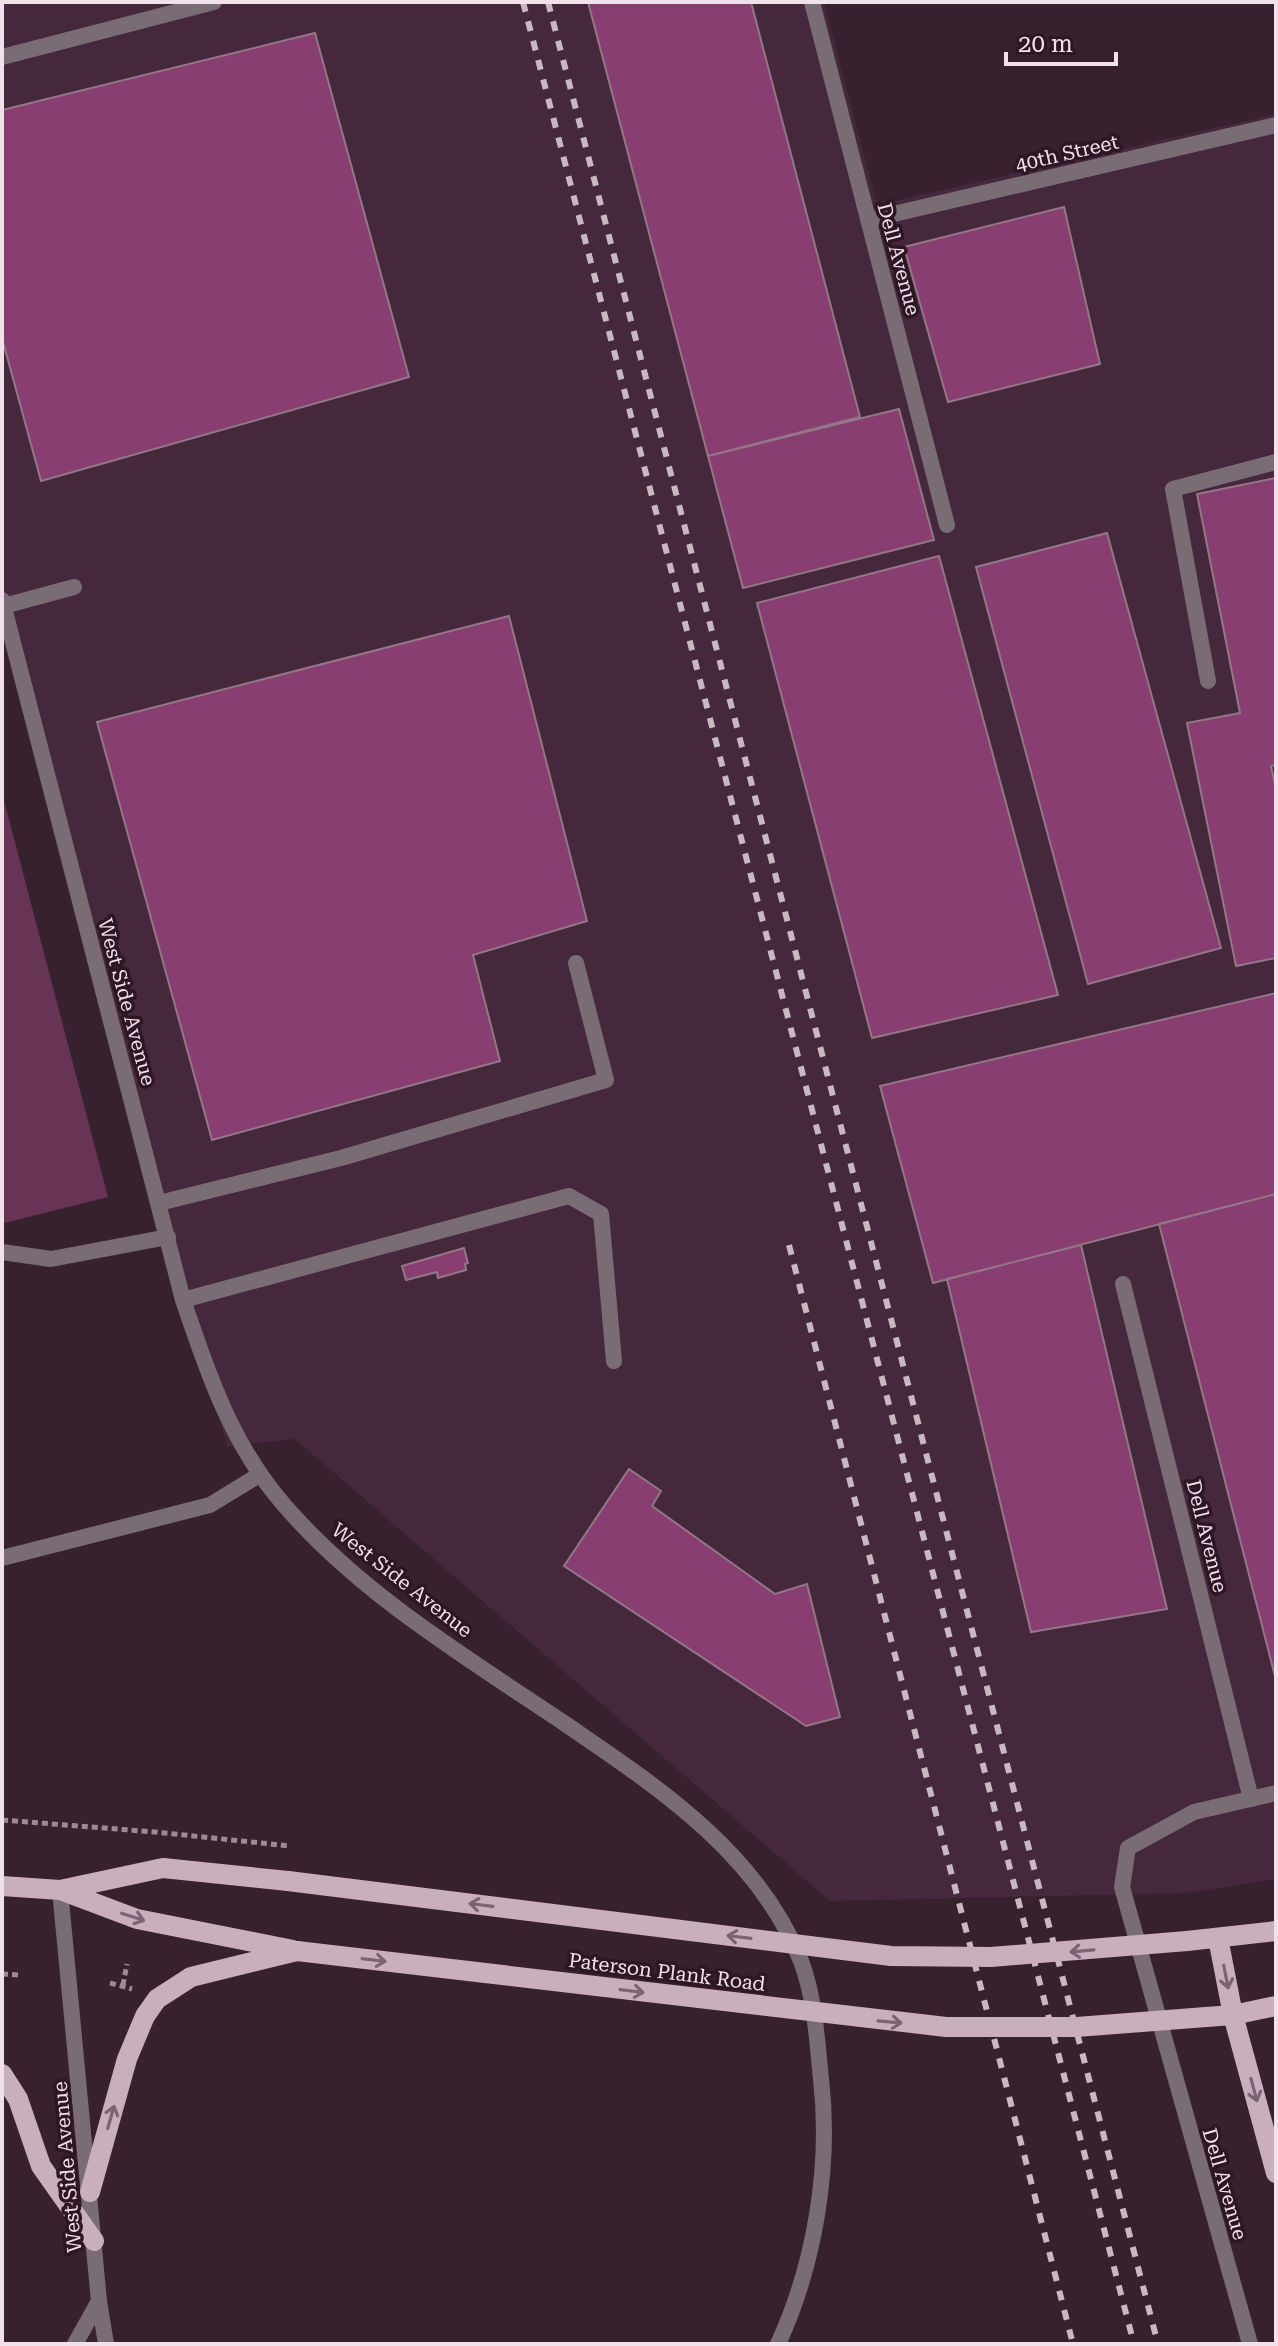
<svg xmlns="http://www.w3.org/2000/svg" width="1278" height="2346" viewBox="0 0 1278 2346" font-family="'Roboto Serif',serif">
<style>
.built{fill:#45283b}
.green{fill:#673455}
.building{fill:#883e70;stroke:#937787;stroke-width:2}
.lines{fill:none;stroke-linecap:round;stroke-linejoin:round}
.path{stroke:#9d8a96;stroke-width:5;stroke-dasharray:6 4;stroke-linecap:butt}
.service{stroke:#796c74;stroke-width:16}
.minor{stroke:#796c74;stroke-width:16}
.tertiary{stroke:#796c74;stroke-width:16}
.primary{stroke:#c9afbe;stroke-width:20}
.rail{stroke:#c9b7c1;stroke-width:6;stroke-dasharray:10 10;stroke-linecap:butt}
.primary-bridge{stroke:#c9afbe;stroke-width:20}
.oneway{stroke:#7b6372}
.labels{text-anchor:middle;stroke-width:7;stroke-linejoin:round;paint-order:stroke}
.street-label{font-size:20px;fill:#f1e1ea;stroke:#2d1725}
</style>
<rect width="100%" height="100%" fill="#38212f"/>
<!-- built -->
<path class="built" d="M 2,2 L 824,2 L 877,205 L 1276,114 L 1276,1879 L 1186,1893 L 830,1901 L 295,1439 L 227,1446 L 2,584 Z"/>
<!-- green -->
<path class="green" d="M 2,793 L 108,1197 L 5,1223 L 2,1222 Z"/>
<!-- building -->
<path class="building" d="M 588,2 L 751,2 L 860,417 L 708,456 Z
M 315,33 L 409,377 L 41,481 L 2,338 L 2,110 Z
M 1064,207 L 1100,364 L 948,402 L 904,247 Z
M 899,409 L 934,540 L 743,588 L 708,456 Z
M 1276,478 L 1276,765 L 1271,766 L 1276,789 L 1276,958 L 1236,966 L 1187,723 L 1240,713 L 1197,494 Z
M 1107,533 L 1221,948 L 1088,984 L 976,567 Z
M 939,556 L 1058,995 L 872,1038 L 757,603 Z
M 509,616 L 587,921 L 473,955 L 500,1061 L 212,1140 L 97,722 Z
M 1276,993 L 1276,1194 L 933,1283 L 880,1086 Z
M 1276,1194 L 1276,1680 L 1159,1224 Z
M 1081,1245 L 1167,1609 L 1031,1632 L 947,1279 Z
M 464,1248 L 468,1263 L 465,1264 L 466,1270 L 438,1278 L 437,1272 L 406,1280 L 402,1266 Z
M 629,1469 L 661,1491 L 652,1506 L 775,1594 L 807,1584 L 840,1717 L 806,1726 L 564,1566 Z"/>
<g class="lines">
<!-- path -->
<path class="path" d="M 2,1820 L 155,1832 L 290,1846
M 2,1974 L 20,1975
M 110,1983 L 132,1989
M 123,1985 L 127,1964"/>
<!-- service -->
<path class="service" d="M 2,57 L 214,2
M 4,606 L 74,587
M 1208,681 L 1173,489 L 1276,462
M 159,1203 L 341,1158 L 606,1080 L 576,963
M 2,1252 L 51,1259 L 168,1237
M 1123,1284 L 1251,1799
M 183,1300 L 569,1196 L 601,1214 L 614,1361
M 2,1558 L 210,1505 L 259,1475"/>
<!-- minor -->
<path class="minor" d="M 812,2 L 947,525
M 868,220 L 1276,125
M 1250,2344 L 1122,1887 L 1128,1848 L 1194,1812 L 1276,1793"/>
<!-- tertiary -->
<path class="tertiary" d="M 2,600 L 183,1300 C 208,1374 232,1446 285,1506 C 363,1596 469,1659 567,1725 C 659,1788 758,1853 801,1961 C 815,1998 817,2040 821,2079 C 831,2166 815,2264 778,2344
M 60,1890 L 99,2301 L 106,2344
M 75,2344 L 99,2301"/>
<!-- primary -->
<path class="primary" d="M 2,1886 L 60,1890 L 137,1919 L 293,1950
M 60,1890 L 163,1868 L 288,1881
M 1218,1938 L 1233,2015 L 1276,2173
M 1187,1941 L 1276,1931
M 1206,2017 L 1233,2015 L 1276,2006
M 2,2074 L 18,2099 L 41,2166 L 94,2241
M 90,2192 L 127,2059 L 145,2016 L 157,1999 L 191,1977 L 297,1951"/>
<!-- rail -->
<path class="rail" d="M 523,2 L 1134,2344
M 548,2 L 1158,2344
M 789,1245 L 1073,2344"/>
<!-- primary-bridge -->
<path class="primary-bridge" d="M 288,1881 L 891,1956 L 991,1957 L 1187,1941
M 297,1951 L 946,2027 L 1077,2027 L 1206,2017"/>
</g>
<!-- one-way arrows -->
<defs><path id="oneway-shaft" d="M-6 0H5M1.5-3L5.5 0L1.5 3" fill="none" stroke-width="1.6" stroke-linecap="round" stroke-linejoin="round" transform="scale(2)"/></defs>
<g class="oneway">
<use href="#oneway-shaft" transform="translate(481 1905) rotate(-173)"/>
<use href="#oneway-shaft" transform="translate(133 1917) rotate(18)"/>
<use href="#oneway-shaft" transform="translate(739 1937) rotate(-173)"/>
<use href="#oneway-shaft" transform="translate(1082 1951) rotate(175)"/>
<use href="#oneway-shaft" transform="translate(374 1960) rotate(7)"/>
<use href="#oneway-shaft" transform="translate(1226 1977) rotate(79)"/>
<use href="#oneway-shaft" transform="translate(632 1991) rotate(7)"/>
<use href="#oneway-shaft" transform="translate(890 2022) rotate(5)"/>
<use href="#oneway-shaft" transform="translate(1254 2090) rotate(75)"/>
<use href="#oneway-shaft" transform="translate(111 2117) rotate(-74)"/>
</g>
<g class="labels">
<!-- street labels -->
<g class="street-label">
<text transform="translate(1067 153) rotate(-13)" y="7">40th Street</text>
<text transform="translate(899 259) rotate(75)" y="7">Dell Avenue</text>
<text transform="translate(127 1002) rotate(75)" y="7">West Side Avenue</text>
<text transform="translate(1207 1536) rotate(76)" y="7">Dell Avenue</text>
<text transform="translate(402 1580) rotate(38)" y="7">West Side Avenue</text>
<text transform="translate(667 1972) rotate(7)" y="7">Paterson Plank Road</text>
<text transform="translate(67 2167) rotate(-95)" y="7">West Side Avenue</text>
<text transform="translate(1225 2184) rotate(74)" y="7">Dell Avenue</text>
</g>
</g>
<!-- border -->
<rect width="1278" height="2346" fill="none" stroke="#f1e1ea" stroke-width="8"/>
<!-- scale -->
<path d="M1006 52v12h110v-12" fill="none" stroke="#f1e1ea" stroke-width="4"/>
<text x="1018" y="52" font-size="24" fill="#f1e1ea" stroke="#2d1725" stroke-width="6" paint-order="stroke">20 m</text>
</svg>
